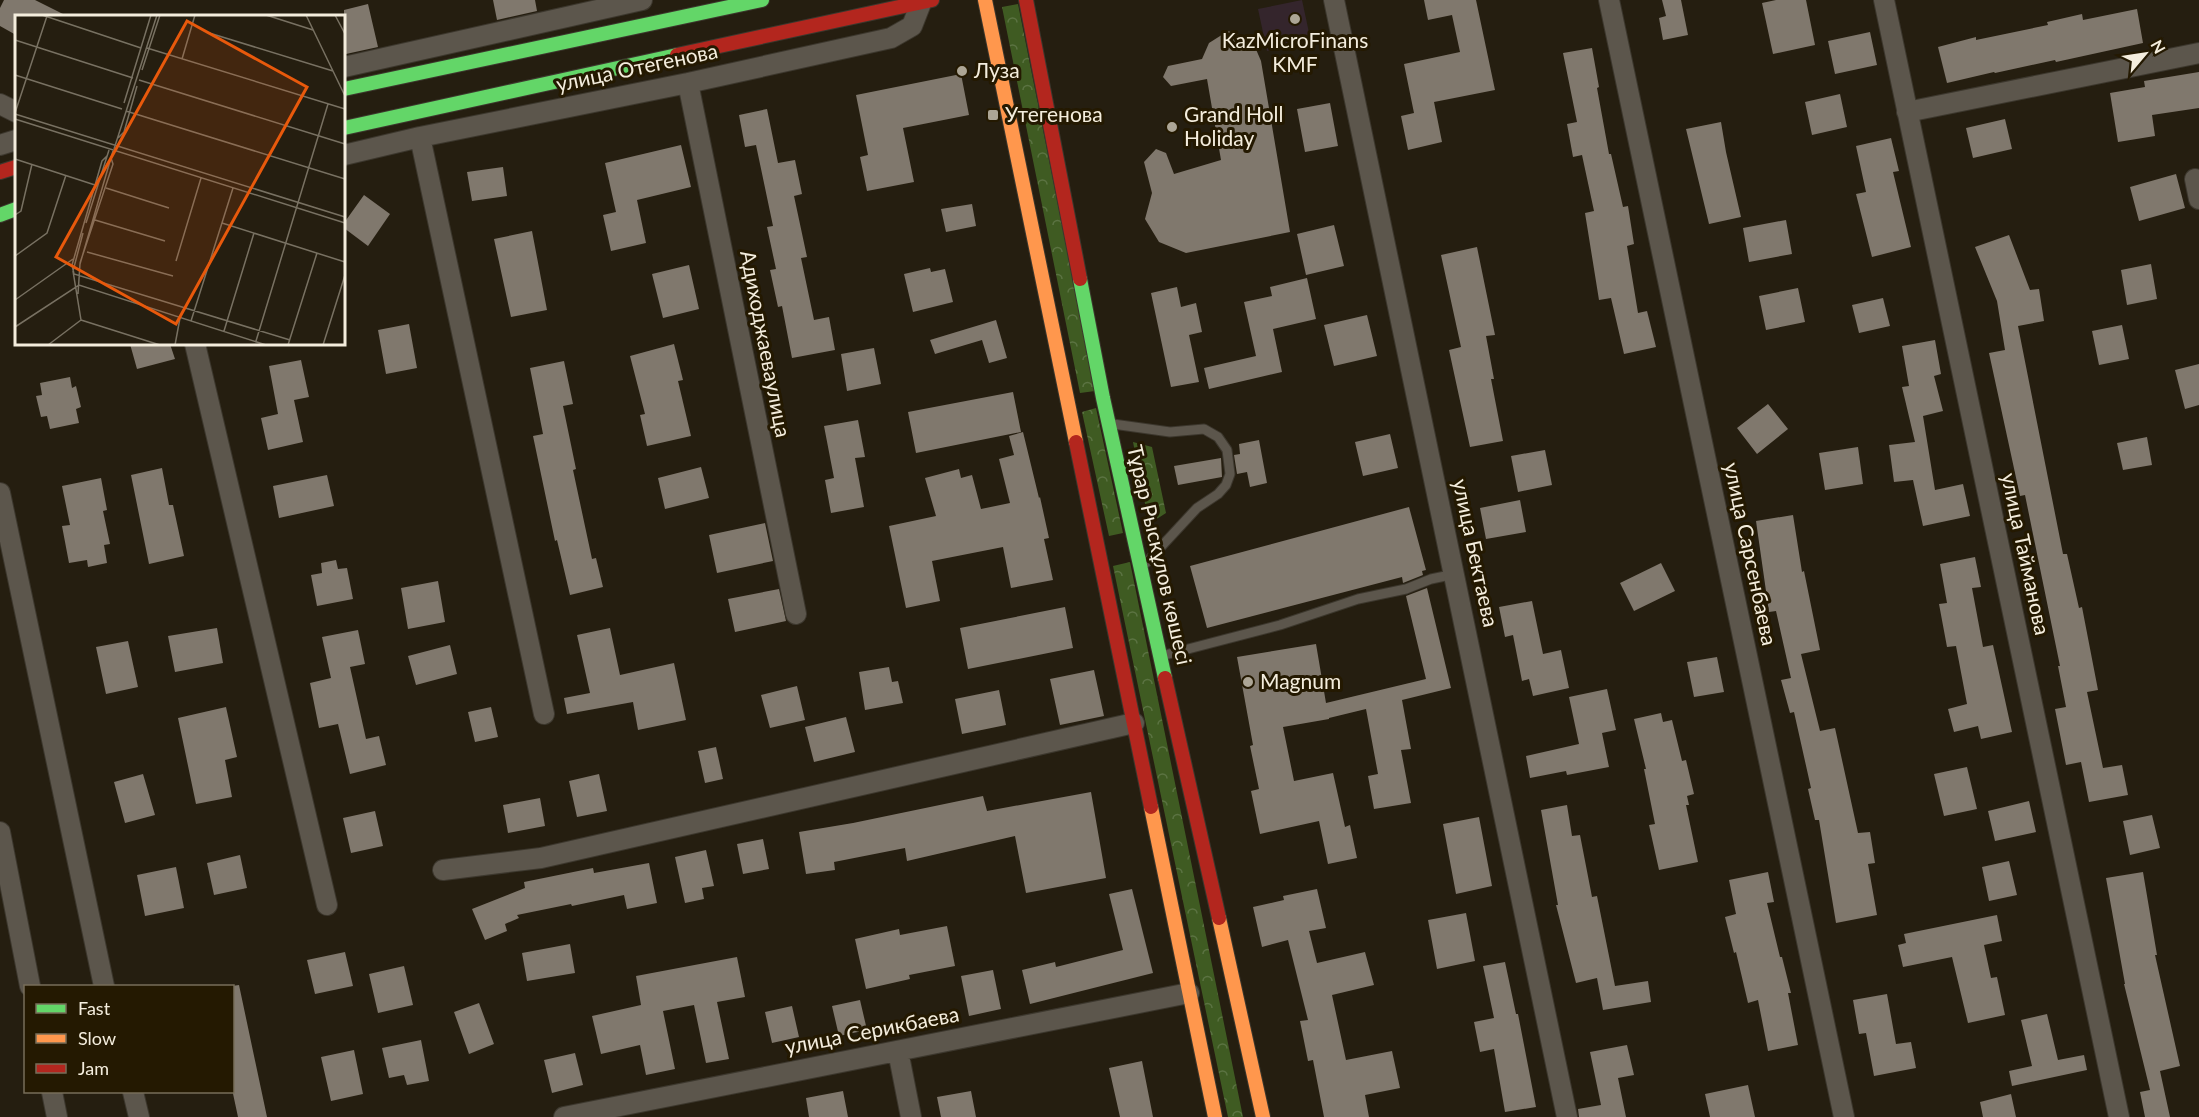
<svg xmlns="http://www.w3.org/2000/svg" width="2199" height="1117" viewBox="0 0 2199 1117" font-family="Lato,sans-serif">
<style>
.commercial{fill:#34252c}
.forest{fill:url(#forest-crowns)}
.building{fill:#80786d}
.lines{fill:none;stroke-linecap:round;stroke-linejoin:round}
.lane-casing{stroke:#3c372d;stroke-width:11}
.street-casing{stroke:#3c372d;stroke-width:22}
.fast-casing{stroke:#3c372d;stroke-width:16}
.slow-casing{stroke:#3c372d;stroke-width:16}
.jam-casing{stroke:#3c372d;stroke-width:16}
.lane{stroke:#5c564c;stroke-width:9}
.street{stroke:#5c564c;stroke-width:20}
.fast{stroke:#63d668;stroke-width:14}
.slow{stroke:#ff974d;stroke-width:14}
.jam{stroke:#b3261e;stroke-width:14}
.poi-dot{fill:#aca595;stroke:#241901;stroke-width:2}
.labels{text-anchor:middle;stroke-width:6;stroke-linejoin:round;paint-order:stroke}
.poi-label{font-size:21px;fill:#f4eddd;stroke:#241901;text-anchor:start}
.street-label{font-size:21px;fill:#f4eddd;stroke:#241901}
.inset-road{fill:none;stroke:#787162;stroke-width:1.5}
.view{fill:#e8590c;fill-opacity:0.15;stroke:#e8590c;stroke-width:3}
.inset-edge{fill:none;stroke:#f4eddd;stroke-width:3}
</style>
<defs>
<pattern id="forest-crowns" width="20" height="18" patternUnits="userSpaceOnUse" patternTransform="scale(1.5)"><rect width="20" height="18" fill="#3f5b22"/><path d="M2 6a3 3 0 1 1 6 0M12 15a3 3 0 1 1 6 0" fill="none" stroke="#5b7342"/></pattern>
</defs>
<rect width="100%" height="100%" fill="#251e10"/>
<!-- commercial -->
<path class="commercial" d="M 1302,0 L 1311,42 L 1267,51 L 1258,9 Z"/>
<!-- forest -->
<path class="forest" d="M 1018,4 L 1095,391 L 1080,393 L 1002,7 Z
M 1096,408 L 1123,533 L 1109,536 L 1082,412 Z
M 1133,442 L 1152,447 L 1166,513 L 1149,524 Z
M 1130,562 L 1243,1117 L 1228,1117 L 1113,566 Z"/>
<!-- building -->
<path class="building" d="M 4,0 L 35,0 L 67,16 L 16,16 L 16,35 L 0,26 L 0,8 Z
M 493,0 L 535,0 L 537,11 L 497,20 Z
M 1424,0 L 1476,0 L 1495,90 L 1434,102 L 1442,142 L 1408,150 L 1401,116 L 1414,113 L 1404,64 L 1460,52 L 1452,15 L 1428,20 Z
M 1662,0 L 1681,0 L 1688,35 L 1663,40 L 1659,18 L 1666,16 Z
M 1776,0 L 1806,0 L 1815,45 L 1773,54 L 1762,3 Z
M 368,4 L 378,47 L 346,54 L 344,44 L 344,10 Z
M 2137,9 L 2143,43 L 2056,62 L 2055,60 L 1995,73 L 1994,72 L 1947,83 L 1938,47 L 1976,37 L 1976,40 L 2048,25 L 2047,22 L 2082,14 L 2083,20 Z
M 1228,31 L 1252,40 L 1261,61 L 1290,232 L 1186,253 L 1159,242 L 1145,219 L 1152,193 L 1144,162 L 1156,149 L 1166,153 L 1174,174 L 1221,160 L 1207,79 L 1171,86 L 1163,77 L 1168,66 L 1202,59 L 1209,43 Z
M 1870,32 L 1877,65 L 1835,74 L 1828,41 Z
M 1592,48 L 1599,87 L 1597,88 L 1609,154 L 1611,154 L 1623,207 L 1628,206 L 1634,244 L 1627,246 L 1638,313 L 1647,311 L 1656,347 L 1624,354 L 1611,298 L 1599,300 L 1585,213 L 1594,211 L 1582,155 L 1573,157 L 1567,124 L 1577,122 L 1563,53 Z
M 2199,72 L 2199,108 L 2152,115 L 2155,136 L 2118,142 L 2110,93 L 2145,87 L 2144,81 Z
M 961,74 L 969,115 L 903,128 L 914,182 L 867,191 L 860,157 L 868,155 L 856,95 Z
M 1840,94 L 1847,127 L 1812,135 L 1805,102 Z
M 1330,103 L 1338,146 L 1305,152 L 1297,109 Z
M 767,109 L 778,163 L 795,160 L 802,194 L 794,196 L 807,257 L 801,258 L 814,320 L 829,317 L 835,350 L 792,358 L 782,306 L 778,307 L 770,270 L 776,269 L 767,227 L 773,226 L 756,145 L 745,147 L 739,115 Z
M 2005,119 L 2012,149 L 1973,158 L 1966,128 Z
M 1721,122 L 1726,152 L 1741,217 L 1709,224 L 1686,129 Z
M 1891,138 L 1899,171 L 1893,172 L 1911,247 L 1872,257 L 1856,194 L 1866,192 L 1856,146 Z
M 681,145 L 691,187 L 637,200 L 646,243 L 611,251 L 603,215 L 616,212 L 605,163 Z
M 503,167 L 507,196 L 472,201 L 467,172 Z
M 2176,174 L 2185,208 L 2139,221 L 2130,187 Z
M 364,195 L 390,214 L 368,246 L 344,228 L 344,223 Z
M 972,204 L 976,226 L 946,232 L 941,209 Z
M 1786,220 L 1792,254 L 1749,262 L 1743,228 Z
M 1334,225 L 1344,266 L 1306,275 L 1297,234 Z
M 532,231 L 547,310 L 511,317 L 494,239 Z
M 2009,235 L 2030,290 L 2039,289 L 2044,321 L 2018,326 L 2063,554 L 2067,554 L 2079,608 L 2082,607 L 2098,690 L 2087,692 L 2103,768 L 2122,765 L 2128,795 L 2089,802 L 2081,762 L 2066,765 L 2055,709 L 2066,707 L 2058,666 L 2060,666 L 2025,495 L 2020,496 L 1989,353 L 2005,350 L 1997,301 L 1975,247 Z
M 1477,247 L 1495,335 L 1486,336 L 1494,379 L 1491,379 L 1503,441 L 1470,447 L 1449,350 L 1461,347 L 1441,255 Z
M 2151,264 L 2157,299 L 2127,305 L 2121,270 Z
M 689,265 L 699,309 L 663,318 L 652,274 Z
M 930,268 L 931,272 L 945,269 L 953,302 L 913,312 L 904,274 Z
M 1307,278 L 1316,319 L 1273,329 L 1282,372 L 1209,389 L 1204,368 L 1256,356 L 1244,302 L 1272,296 L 1270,287 Z
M 1177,287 L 1181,307 L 1196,303 L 1202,332 L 1189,335 L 1199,382 L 1171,387 L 1151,293 Z
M 1798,288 L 1805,322 L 1766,330 L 1759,296 Z
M 1883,298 L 1890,326 L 1859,333 L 1852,305 Z
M 1367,315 L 1377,356 L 1334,366 L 1324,325 Z
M 996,320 L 1007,358 L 989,363 L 982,340 L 935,354 L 930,340 Z
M 409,324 L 417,368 L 386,374 L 378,330 Z
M 2122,325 L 2129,359 L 2099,365 L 2092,331 Z
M 1935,340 L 1941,374 L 1934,376 L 1943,411 L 1923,416 L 1935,490 L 1963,484 L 1970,516 L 1923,526 L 1913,480 L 1894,482 L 1889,445 L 1915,442 L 1902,387 L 1909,386 L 1902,346 Z
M 130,344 L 170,344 L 175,359 L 137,369 Z
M 674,344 L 683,380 L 678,381 L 691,436 L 647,446 L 640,415 L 645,414 L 630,356 Z
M 874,348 L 881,384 L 847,391 L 841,354 Z
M 301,360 L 309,397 L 294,400 L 303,442 L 268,450 L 261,418 L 278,414 L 269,366 Z
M 564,361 L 573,404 L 563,406 L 576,469 L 573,470 L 592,559 L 596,558 L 603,587 L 570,595 L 557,540 L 555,541 L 533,436 L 543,434 L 530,368 Z
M 2199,364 L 2199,405 L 2185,409 L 2175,370 Z
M 70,377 L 72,388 L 76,386 L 81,407 L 76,409 L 79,423 L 50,429 L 47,416 L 41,417 L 36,396 L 42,395 L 40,383 Z
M 1013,392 L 1021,432 L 916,453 L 908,412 Z
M 1768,404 L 1788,429 L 1757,454 L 1737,428 Z
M 858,420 L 865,457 L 855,458 L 864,507 L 831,513 L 825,480 L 834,478 L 824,426 Z
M 1023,432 L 1039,498 L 1040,497 L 1049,538 L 1044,539 L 1053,580 L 1011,588 L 1003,547 L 932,561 L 940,601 L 906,608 L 889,526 L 936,516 L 925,478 L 959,469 L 961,478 L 972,475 L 981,509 L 1010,503 L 999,459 L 1014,455 L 1009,436 Z
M 1390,434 L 1398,468 L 1363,476 L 1355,442 Z
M 2147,437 L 2152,465 L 2123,470 L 2117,443 Z
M 1259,440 L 1267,483 L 1250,487 L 1247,472 L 1237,474 L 1234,455 L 1240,454 L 1239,444 Z
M 1858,447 L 1863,484 L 1825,490 L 1819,453 Z
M 1545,450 L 1552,485 L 1518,492 L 1511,456 Z
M 1221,458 L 1222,477 L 1178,485 L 1174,466 Z
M 701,467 L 709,498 L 665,509 L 658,478 Z
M 162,468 L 169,505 L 173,505 L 184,556 L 149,564 L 131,475 Z
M 327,475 L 334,506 L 279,518 L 273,486 Z
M 101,478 L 107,510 L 103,511 L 110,544 L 104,545 L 107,563 L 88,567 L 87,560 L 69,563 L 62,526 L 70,525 L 62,486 Z
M 1520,500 L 1526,532 L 1486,539 L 1480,508 Z
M 1409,507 L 1426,570 L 1422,571 L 1423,575 L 1403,583 L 1402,577 L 1207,628 L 1190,566 Z
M 1793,515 L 1802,572 L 1804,571 L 1820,650 L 1801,654 L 1820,731 L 1835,728 L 1858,833 L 1870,832 L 1875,863 L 1868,864 L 1877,915 L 1836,923 L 1819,820 L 1815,820 L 1808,789 L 1811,788 L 1794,712 L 1790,713 L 1781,680 L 1791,678 L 1776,611 L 1769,612 L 1756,521 Z
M 765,523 L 773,561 L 717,573 L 709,535 Z
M 1975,557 L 1981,587 L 1972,588 L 1983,647 L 1993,645 L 2012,732 L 1981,739 L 1978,726 L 1954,732 L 1948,709 L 1967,704 L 1956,646 L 1947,647 L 1939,604 L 1947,603 L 1940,564 Z
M 336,560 L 338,569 L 347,568 L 353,599 L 317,606 L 311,575 L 322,573 L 321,563 Z
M 1661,563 L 1675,591 L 1634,611 L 1620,583 Z
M 438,581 L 445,622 L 408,629 L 401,588 Z
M 1427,588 L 1451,688 L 1402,700 L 1411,749 L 1401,750 L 1411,803 L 1374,809 L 1368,776 L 1378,774 L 1366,709 L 1329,718 L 1329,719 L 1283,727 L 1294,781 L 1333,773 L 1345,827 L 1350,825 L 1357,858 L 1328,864 L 1319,821 L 1260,834 L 1251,791 L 1259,789 L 1250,746 L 1253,745 L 1237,657 L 1316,644 L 1326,703 L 1426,679 L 1406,596 Z
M 779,589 L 786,621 L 735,632 L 728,599 Z
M 1532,601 L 1543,654 L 1561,650 L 1569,688 L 1533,696 L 1529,679 L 1522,681 L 1513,635 L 1505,637 L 1499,607 Z
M 1065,607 L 1073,648 L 968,669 L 960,628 Z
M 217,628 L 223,663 L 175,672 L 168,636 Z
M 610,628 L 620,675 L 674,663 L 686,720 L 638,730 L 633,702 L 567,714 L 564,698 L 590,693 L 577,635 Z
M 358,630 L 365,664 L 350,667 L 366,739 L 379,736 L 386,765 L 350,774 L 338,724 L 319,728 L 310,683 L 331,678 L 322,637 Z
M 128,641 L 138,687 L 106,694 L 96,647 Z
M 450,645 L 457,674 L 416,685 L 408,656 Z
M 1717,657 L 1724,692 L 1694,697 L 1687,662 Z
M 889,667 L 892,682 L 898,681 L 903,703 L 865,710 L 859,672 Z
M 1094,670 L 1104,716 L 1060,725 L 1050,679 Z
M 797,686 L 805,720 L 770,728 L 761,695 Z
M 1607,689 L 1616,730 L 1602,733 L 1609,767 L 1567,775 L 1566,771 L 1530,778 L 1526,756 L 1579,744 L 1569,697 Z
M 999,690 L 1006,725 L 962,734 L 955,699 Z
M 226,707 L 237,757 L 225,760 L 232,797 L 196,804 L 178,718 Z
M 491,707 L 498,737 L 475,742 L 468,712 Z
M 1661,713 L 1663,722 L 1672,720 L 1682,761 L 1686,760 L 1694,794 L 1687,796 L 1689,805 L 1686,805 L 1698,862 L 1659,870 L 1649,825 L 1655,824 L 1644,769 L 1646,769 L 1634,719 Z
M 846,717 L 855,752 L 814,762 L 805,727 Z
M 716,747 L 723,779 L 705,783 L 698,751 Z
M 1967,767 L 1977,809 L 1944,816 L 1934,774 Z
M 143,774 L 155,815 L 125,823 L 114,782 Z
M 599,774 L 607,811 L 577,817 L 569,781 Z
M 1091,792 L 1106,878 L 1026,893 L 1015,836 L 907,861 L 905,848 L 834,862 L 835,870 L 806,874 L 799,832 L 853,823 L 983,796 L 987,811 Z
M 540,798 L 545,826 L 508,833 L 503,805 Z
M 2029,801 L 2036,832 L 1995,841 L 1988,811 Z
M 1567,805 L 1572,836 L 1580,835 L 1592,897 L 1597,896 L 1615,986 L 1648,981 L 1651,1002 L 1603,1010 L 1597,978 L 1576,983 L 1556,905 L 1558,905 L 1541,810 Z
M 375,811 L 383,846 L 351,853 L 343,818 Z
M 2152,815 L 2160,848 L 2130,855 L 2123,821 Z
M 1479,817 L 1492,886 L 1456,894 L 1443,824 Z
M 763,839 L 769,869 L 743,874 L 737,844 Z
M 706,850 L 714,886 L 702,888 L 704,899 L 685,903 L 675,857 Z
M 240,855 L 247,888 L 214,895 L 207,863 Z
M 2009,861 L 2017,895 L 1989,901 L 1982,867 Z
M 649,863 L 657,903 L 627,909 L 624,895 L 572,906 L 571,904 L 517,915 L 519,918 L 505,924 L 507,931 L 485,940 L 472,909 L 525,888 L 524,882 L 593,868 L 594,873 Z
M 176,867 L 184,908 L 145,916 L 137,875 Z
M 1768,872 L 1774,902 L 1767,903 L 1780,957 L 1782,957 L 1791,993 L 1788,993 L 1798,1045 L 1768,1051 L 1758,1000 L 1748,1003 L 1736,952 L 1734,953 L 1725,917 L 1736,914 L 1729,880 Z
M 2143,872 L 2157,955 L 2155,955 L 2180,1066 L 2160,1071 L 2170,1117 L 2145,1117 L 2140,1092 L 2150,1090 L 2124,984 L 2125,984 L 2106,878 Z
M 1132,889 L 1153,973 L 1030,1004 L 1022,970 L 1055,962 L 1056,967 L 1123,950 L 1109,894 Z
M 1317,889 L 1326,928 L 1309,931 L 1317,963 L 1365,952 L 1374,985 L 1332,995 L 1346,1060 L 1392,1051 L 1400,1088 L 1365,1095 L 1369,1117 L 1324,1117 L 1313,1060 L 1308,1061 L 1300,1021 L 1308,1020 L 1288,940 L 1262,947 L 1253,907 L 1284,900 L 1283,896 Z
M 1466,913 L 1475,961 L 1437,969 L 1428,920 Z
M 1997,915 L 2002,941 L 1984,945 L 1991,978 L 1997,977 L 2005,1015 L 1968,1023 L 1952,957 L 1903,967 L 1898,945 L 1906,943 L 1904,934 Z
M 947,926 L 955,966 L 909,975 L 910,979 L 866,989 L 855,939 L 899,929 L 900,935 Z
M 570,944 L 575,973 L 527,981 L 522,953 Z
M 345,952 L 353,986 L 315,994 L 307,960 Z
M 737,957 L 745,997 L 717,1002 L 729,1059 L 706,1063 L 694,1005 L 663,1011 L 675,1069 L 646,1075 L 640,1045 L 601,1054 L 592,1016 L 641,1005 L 636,976 Z
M 1505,962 L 1516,1014 L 1518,1014 L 1536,1107 L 1505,1112 L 1494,1049 L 1480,1052 L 1474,1022 L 1494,1018 L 1483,966 Z
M 404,966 L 413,1005 L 378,1013 L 369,974 Z
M 993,970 L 1001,1009 L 969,1016 L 961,976 Z
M 239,985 L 267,1117 L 238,1117 L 232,1089 L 232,986 Z
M 1887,994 L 1896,1044 L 1911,1042 L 1916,1068 L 1874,1076 L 1866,1033 L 1859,1034 L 1853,1000 Z
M 860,1000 L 867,1030 L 839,1036 L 832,1006 Z
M 479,1003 L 494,1044 L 469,1054 L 454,1012 Z
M 792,1006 L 799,1037 L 772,1043 L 765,1012 Z
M 2047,1014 L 2058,1060 L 2084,1055 L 2087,1070 L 2012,1086 L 2009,1071 L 2032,1066 L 2021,1020 Z
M 421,1040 L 429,1081 L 407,1085 L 404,1075 L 389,1078 L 382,1048 Z
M 1627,1045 L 1634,1075 L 1618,1078 L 1626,1117 L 1579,1117 L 1578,1109 L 1601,1105 L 1590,1052 Z
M 354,1050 L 363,1094 L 331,1101 L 321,1057 Z
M 575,1053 L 583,1085 L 552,1093 L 544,1060 Z
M 1142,1061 L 1153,1117 L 1120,1117 L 1109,1068 Z
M 1748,1085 L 1755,1117 L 1710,1117 L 1705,1094 Z
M 843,1091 L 848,1117 L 809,1117 L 806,1098 Z
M 971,1091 L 976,1117 L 941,1117 L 937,1097 Z
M 2011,1094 L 2016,1117 L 1983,1117 L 1980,1102 Z"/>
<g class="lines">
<defs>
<path id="lane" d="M 1113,424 L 1170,432 L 1204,429 L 1218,437 L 1227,450 L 1230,474 L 1226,485 L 1218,494 L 1197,508 L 1146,563
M 1165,655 L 1280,625 L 1358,599 L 1406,589 L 1431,579 L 1455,574"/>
<path id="street" d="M 1334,0 L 1567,1117
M 1609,0 L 1844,1117
M 1884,0 L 2119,1117
M 344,67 L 642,0
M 688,83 L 796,614
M 0,104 L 16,112
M 1907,112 L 2199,53
M 420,137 L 544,714
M 0,145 L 16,140
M 344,155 L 420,137 L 688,83 L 891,38 L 912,26 L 921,3
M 2195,179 L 2199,199
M 195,344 L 327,905
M 0,493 L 104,986
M 0,832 L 30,986
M 443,870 L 541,858 L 1134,723
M 898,1051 L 911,1117
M 52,1092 L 57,1117
M 133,1092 L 139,1117
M 564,1117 L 1189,993"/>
<path id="fast" d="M 344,89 L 762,0
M 344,128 L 677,55
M 0,215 L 16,209
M 1080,279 L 1103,398 L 1165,678"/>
<path id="slow" d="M 985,0 L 1076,442
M 1151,807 L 1215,1117
M 1219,918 L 1263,1117"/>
<path id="jam" d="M 1026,0 L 1080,279
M 677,55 L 932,0
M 0,172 L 16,167
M 1076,442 L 1151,807
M 1165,678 L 1219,918"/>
</defs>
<!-- lane casing -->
<use href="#lane" class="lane-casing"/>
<!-- street casing -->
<use href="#street" class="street-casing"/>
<!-- fast casing -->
<use href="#fast" class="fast-casing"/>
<!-- slow casing -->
<use href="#slow" class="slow-casing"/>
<!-- jam casing -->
<use href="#jam" class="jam-casing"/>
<!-- lane -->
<use href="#lane" class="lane"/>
<!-- street -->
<use href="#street" class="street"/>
<!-- fast -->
<use href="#fast" class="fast"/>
<!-- slow -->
<use href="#slow" class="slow"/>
<!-- jam -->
<use href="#jam" class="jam"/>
</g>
<!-- markers -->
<g class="poi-dot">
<circle cx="1295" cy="19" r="6"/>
<circle cx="962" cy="71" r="6"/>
<rect x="987" y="109" width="12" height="12" rx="3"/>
<circle cx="1172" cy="127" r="6"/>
<circle cx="1248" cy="682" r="6"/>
</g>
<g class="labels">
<!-- poi labels -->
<g class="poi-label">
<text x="1295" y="48" text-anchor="middle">KazMicroFinans<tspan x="1295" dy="24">KMF</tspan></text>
<text x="974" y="78">Луза</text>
<text x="1005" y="122">Утегенова</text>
<text x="1184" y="122">Grand Holl<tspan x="1184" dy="24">Holiday</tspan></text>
<text x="1260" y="689">Magnum</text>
</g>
<!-- street labels -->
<g class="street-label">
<text transform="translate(637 68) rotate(-12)" y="7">улица Отегенова</text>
<text transform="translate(765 344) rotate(79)" y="7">Адиходжаеваулица</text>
<text transform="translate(1475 553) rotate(78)" y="7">улица Бектаева</text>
<text transform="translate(1750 554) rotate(78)" y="7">улица Сарсенбаева</text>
<text transform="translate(2025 554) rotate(78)" y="7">улица Тайманова</text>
<text transform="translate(1159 555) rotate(77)" y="7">Тұрар Рыскұлов көшесі</text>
<text transform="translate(872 1031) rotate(-11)" y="7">улица Серикбаева</text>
</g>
</g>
<!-- overview -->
<g transform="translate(15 15)">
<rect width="330" height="330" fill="#251e10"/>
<path class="inset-road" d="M 27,0 L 126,33M 251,0 L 298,15M 291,0 L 330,81M 320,0 L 330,19M 191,17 L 318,56M 0,25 L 118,63M 132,33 L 330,94M 167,44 L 180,0M 127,55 L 145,0M 0,60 L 107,94M 124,65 L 330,129M 109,88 L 136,0M 111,96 L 330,164M 0,98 L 32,1M 0,99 L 330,202M 0,104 L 330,208M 103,123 L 109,117 L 122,71M 99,134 L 142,0M 92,141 L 87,146 L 57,250 L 59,259 L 275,325M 0,144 L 80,170M 91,173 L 154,193M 0,200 L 6,196 L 17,149M 80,205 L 150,226M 71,208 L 94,135M 207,208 L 330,247M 72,237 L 158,261M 0,241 L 32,218 L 51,160M 161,246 L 186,163M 65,248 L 98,149 L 96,143M 63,279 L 65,249 L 98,136M 0,285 L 58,244M 66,305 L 58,256 L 68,218M 66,305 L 145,330M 176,306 L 218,173M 0,312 L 64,270 L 251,330M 209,316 L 239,218M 241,326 L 313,89M 33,330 L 66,305M 160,330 L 165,303M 273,330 L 302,238M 308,330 L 330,260"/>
<path class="view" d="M 172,6 L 292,72 L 161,309 L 41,242 Z"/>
<rect width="330" height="330" class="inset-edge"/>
</g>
<!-- legend -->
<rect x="24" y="985" width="210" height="108" fill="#241901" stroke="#776e59" stroke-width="1.5"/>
<rect x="36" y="1004" width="30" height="9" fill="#63d668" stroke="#776e59" stroke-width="1.5"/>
<text x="78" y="1015" font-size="18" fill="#f4eddd">Fast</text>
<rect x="36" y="1034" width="30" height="9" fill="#ff974d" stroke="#776e59" stroke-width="1.5"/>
<text x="78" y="1045" font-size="18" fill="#f4eddd">Slow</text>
<rect x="36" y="1064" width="30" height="9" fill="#b3261e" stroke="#776e59" stroke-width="1.5"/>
<text x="78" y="1075" font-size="18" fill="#f4eddd">Jam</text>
<!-- north arrow -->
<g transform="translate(2145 54) rotate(61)" stroke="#241901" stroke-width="4.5" paint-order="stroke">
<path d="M0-4.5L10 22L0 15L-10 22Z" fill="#f4eddd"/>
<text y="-9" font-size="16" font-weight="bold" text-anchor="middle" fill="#f4eddd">N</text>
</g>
</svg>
